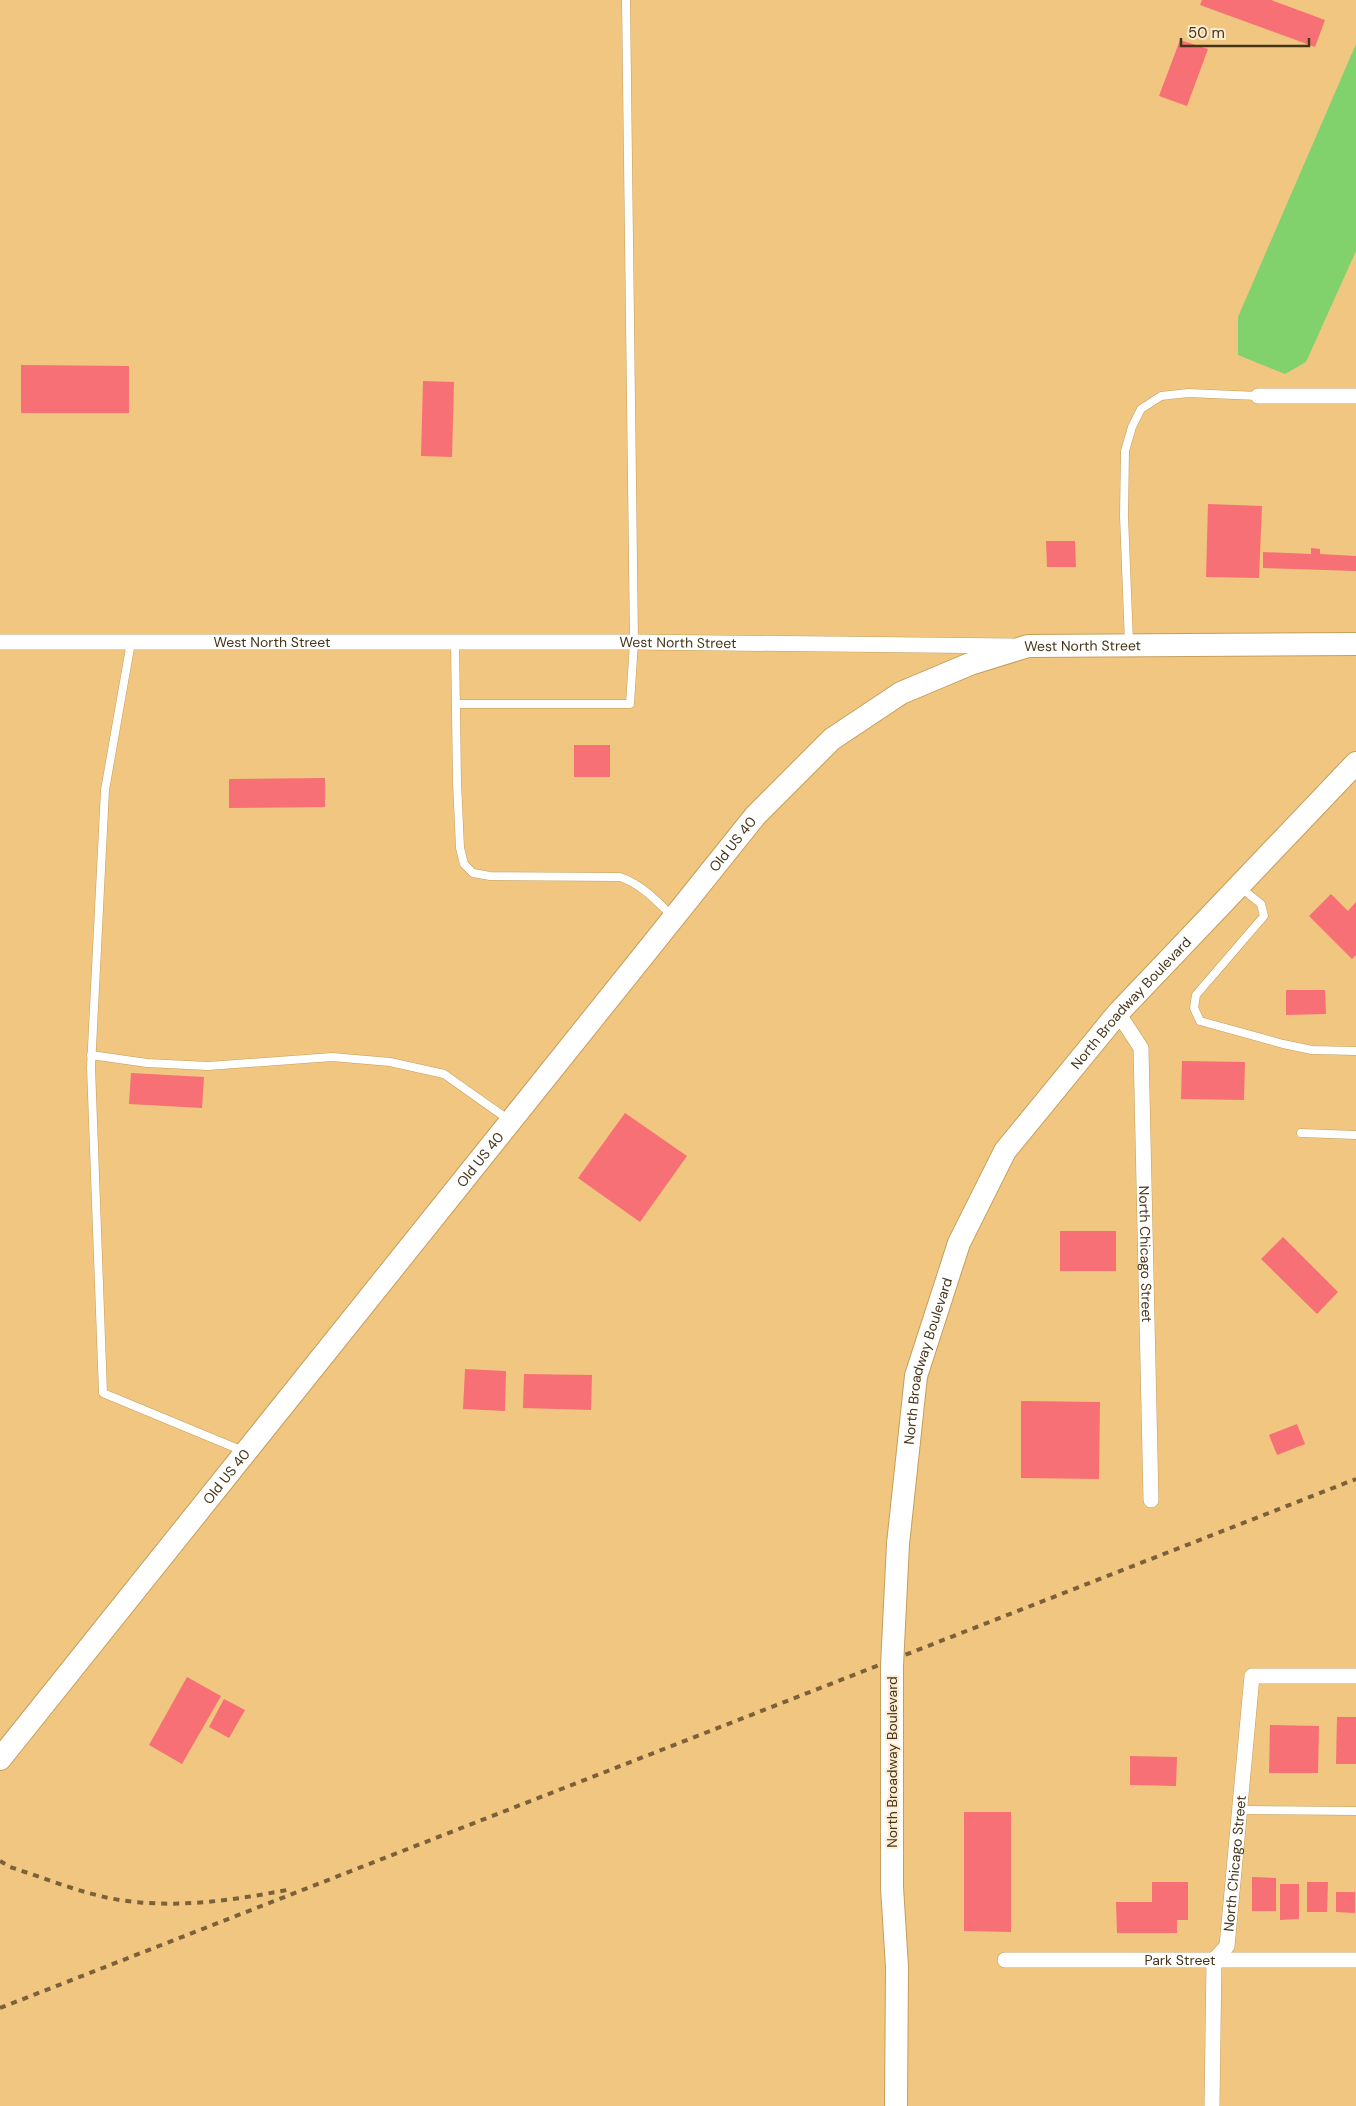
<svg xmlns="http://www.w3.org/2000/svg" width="1356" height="2106" viewBox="0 0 1356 2106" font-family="'DM Sans',sans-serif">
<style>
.green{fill:#81d16d}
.building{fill:#f67076}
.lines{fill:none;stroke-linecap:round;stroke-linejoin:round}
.lane-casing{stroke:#c69e5a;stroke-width:9}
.street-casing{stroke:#c69e5a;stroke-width:16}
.secondary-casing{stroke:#c69e5a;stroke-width:24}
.lane{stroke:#fff;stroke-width:8}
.street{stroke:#fff;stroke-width:15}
.secondary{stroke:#fff;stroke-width:22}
.rail{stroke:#7a6139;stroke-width:4;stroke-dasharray:6 6;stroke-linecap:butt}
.secondary-bridge-casing{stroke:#c69e5a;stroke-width:24;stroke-linecap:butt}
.secondary-bridge{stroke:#fff;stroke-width:22}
.labels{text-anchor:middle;stroke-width:4;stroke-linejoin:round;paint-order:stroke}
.street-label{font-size:14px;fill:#463519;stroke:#fdecd1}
</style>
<rect width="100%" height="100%" fill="#f0c681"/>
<!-- green -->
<path class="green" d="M 1356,44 L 1356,251 L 1306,362 L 1285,374 L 1238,355 L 1238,317 Z"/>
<!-- building -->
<path class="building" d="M 1202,0 L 1271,0 L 1325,20 L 1315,47 L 1200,5 Z
M 1180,40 L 1208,49 L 1187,106 L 1159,96 Z
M 21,365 L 129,366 L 129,413 L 21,413 Z
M 423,381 L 454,382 L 452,457 L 421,456 Z
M 1208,504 L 1262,506 L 1259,578 L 1206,577 Z
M 1046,541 L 1075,541 L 1076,567 L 1047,567 Z
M 1311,548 L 1320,549 L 1320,554 L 1356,556 L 1356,571 L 1263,568 L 1263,552 L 1311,554 Z
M 574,745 L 610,745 L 610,777 L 574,777 Z
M 325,778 L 325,807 L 229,808 L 229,779 Z
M 1331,894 L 1348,911 L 1356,902 L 1356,955 L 1352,959 L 1309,916 Z
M 1286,990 L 1325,990 L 1326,1014 L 1286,1015 Z
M 1182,1061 L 1245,1062 L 1244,1100 L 1181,1099 Z
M 131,1073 L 204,1077 L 202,1108 L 129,1104 Z
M 625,1113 L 687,1156 L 640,1222 L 578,1178 Z
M 1060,1231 L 1116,1231 L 1116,1271 L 1060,1271 Z
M 1283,1237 L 1338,1292 L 1317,1314 L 1261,1259 Z
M 465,1369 L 506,1371 L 505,1411 L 463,1409 Z
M 524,1374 L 592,1375 L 591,1410 L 523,1408 Z
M 1021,1401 L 1100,1402 L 1099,1479 L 1021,1478 Z
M 1297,1424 L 1305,1444 L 1277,1455 L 1269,1435 Z
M 187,1677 L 221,1696 L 182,1764 L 149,1745 Z
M 224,1699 L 245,1710 L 229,1738 L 209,1727 Z
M 1337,1717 L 1356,1717 L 1356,1764 L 1336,1764 Z
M 1270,1725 L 1319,1726 L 1318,1773 L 1269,1773 Z
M 1130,1756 L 1177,1757 L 1176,1786 L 1130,1785 Z
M 964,1812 L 1011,1812 L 1011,1932 L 964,1931 Z
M 1252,1877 L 1276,1878 L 1276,1911 L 1252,1911 Z
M 1152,1882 L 1188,1882 L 1188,1920 L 1177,1920 L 1177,1933 L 1117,1933 L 1116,1902 L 1152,1902 Z
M 1307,1882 L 1328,1882 L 1327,1912 L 1307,1912 Z
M 1280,1884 L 1299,1884 L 1299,1919 L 1280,1920 Z
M 1336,1892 L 1355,1892 L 1355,1913 L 1336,1912 Z"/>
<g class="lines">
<defs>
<path id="lane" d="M 131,642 L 105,790 L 91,1067 L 103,1393 L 243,1451
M 455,642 L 457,782 L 460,848 L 464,864 L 473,873 L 490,876 L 620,877 C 641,884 656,900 672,916
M 1129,643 L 1124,516 L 1125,451 L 1132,427 L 1141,409 L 1161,396 L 1188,393 L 1258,396
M 456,704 L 630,704 L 634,642 L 626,0
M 1240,887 L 1261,904 L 1264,916 L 1196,995 L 1194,1008 L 1200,1021 L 1283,1044 L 1312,1050 L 1356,1051
M 91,1055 L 147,1063 L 208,1066 L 332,1057 L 390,1062 L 444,1074 L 509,1120
M 1301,1133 L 1356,1135
M 1240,1810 L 1356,1811"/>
<g id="street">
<path d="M 1258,396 L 1356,396"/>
<path id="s1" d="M 0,642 L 634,642 L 1012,646"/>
<path id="s2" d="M 1118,1013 L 1141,1048 L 1151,1500"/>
<path id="s3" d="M 1005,1960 L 1356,1960"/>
<path id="s4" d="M 1212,2106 L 1214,1960 L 1227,1946 L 1252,1676 L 1356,1676"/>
</g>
<g id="secondary">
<path id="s5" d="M 898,1544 L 916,1376 L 959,1243 L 1005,1151 L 1118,1013 L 1356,763"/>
<path id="s6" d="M 0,1759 L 755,816 L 832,739 L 901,693 L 970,664 L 1028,646 L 1356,644"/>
<path d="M 892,1887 L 897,1967 L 896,2106"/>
</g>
</defs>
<!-- lane casing -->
<use href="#lane" class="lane-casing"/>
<!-- street casing -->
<use href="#street" class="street-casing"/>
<!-- secondary casing -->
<use href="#secondary" class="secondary-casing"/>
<!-- lane -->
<use href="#lane" class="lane"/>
<!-- street -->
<use href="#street" class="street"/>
<!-- secondary -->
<use href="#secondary" class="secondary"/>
<!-- rail -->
<path class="rail" d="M 0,1861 L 10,1867 C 48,1879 87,1896 127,1901 C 181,1908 234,1900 287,1890
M 0,2008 L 1356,1479"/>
<defs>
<path id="secondary-bridge" d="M 892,1887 L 892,1666 L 898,1544"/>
</defs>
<!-- secondary-bridge casing -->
<use href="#secondary-bridge" class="secondary-bridge-casing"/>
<!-- secondary-bridge -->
<use href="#secondary-bridge" class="secondary-bridge"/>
</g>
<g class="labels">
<!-- street labels -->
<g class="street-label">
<text dy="5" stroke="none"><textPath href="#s1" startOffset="272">West North Street</textPath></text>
<text dy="5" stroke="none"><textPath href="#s1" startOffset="678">West North Street</textPath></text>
<text dy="5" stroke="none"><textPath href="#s6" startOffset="1590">West North Street</textPath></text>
<text dy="5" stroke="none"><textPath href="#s6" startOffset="1172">Old US 40</textPath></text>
<text dy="5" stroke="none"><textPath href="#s5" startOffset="606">North Broadway Boulevard</textPath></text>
<text dy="5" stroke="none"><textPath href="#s6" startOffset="768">Old US 40</textPath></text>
<text dy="5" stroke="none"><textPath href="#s2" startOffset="248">North Chicago Street</textPath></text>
<text dy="5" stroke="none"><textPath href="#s5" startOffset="186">North Broadway Boulevard</textPath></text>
<text dy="5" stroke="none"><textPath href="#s6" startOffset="362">Old US 40</textPath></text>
<text transform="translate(892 1762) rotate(-90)" y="5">North Broadway Boulevard</text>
<text dy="5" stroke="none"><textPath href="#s4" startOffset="248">North Chicago Street</textPath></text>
<text dy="5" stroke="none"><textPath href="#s3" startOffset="175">Park Street</textPath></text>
</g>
</g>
<!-- scale -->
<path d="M1181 38v8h128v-8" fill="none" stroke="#463519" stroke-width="2.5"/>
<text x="1188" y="38" font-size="15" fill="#463519" stroke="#fdecd1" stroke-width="4" paint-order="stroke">50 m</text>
</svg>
